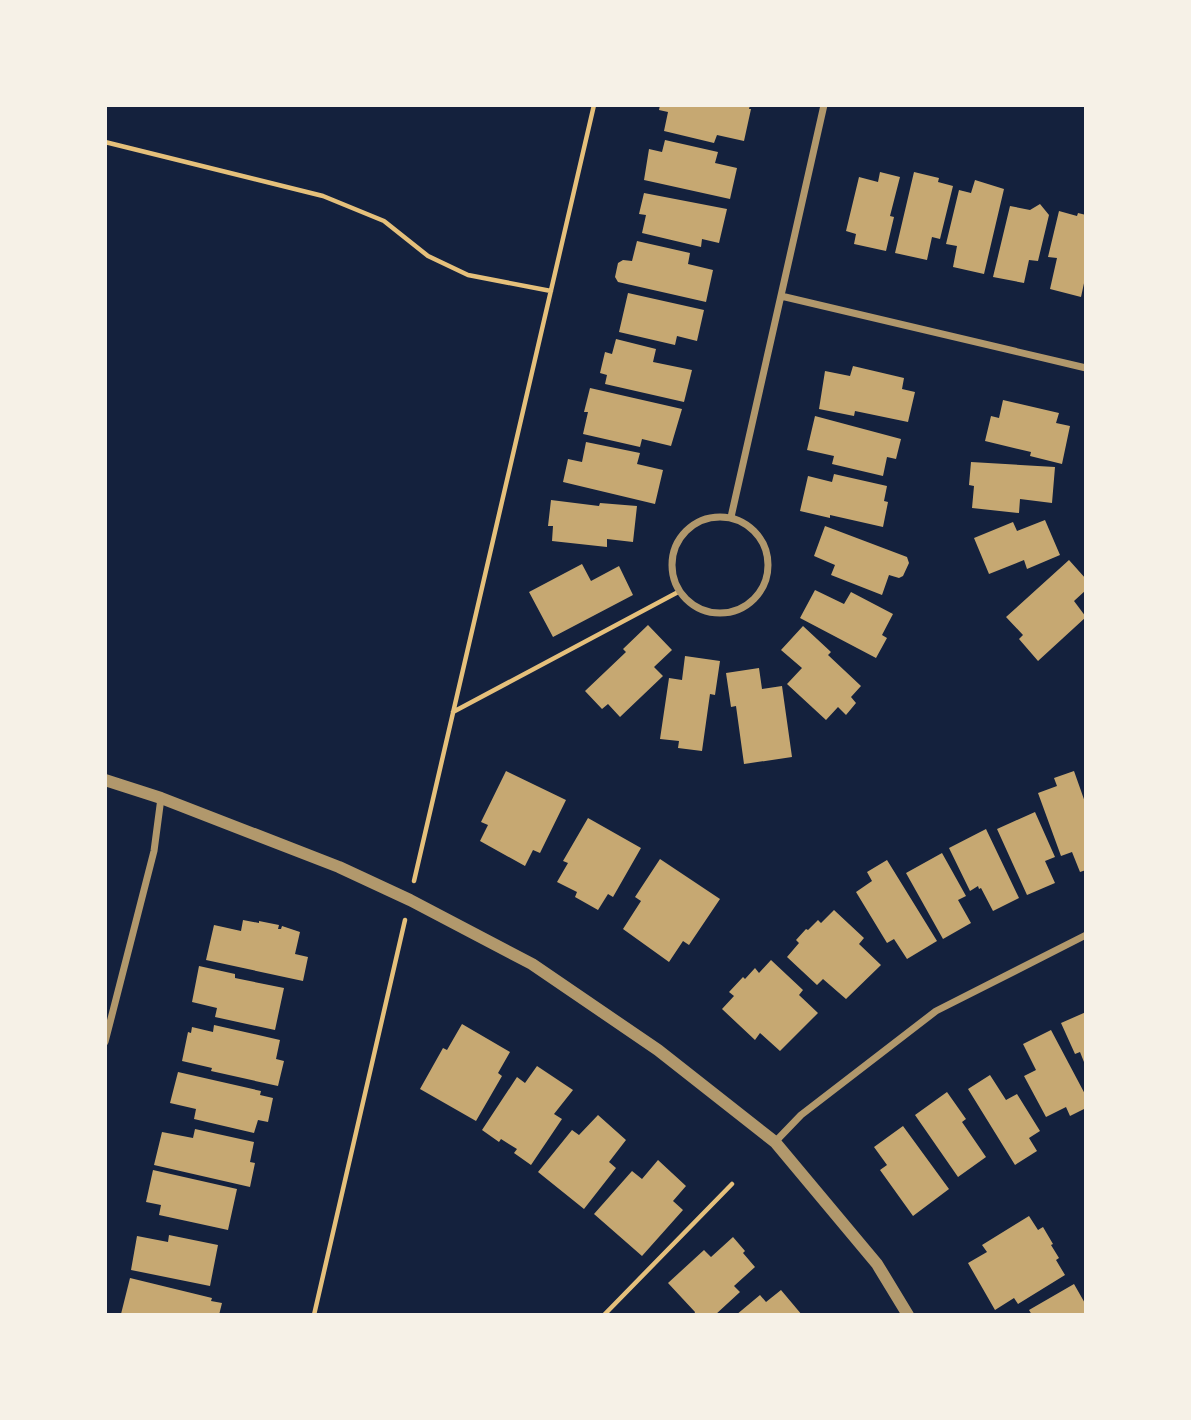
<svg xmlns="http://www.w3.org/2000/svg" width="1191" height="1420" viewBox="0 0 1191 1420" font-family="'Fira Sans Condensed',sans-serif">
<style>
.building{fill:#c6a872}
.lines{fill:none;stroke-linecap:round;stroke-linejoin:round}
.path{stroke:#e5c07b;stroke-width:4.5}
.minor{stroke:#b1986c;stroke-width:7}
.tertiary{stroke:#b1986c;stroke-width:12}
</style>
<rect width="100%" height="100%" fill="#14213d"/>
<!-- building -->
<path class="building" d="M 660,105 L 750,105 L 749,109 L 751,109 L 744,141 L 717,135 L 714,143 L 664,131 L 668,112 L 659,110 Z
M 665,140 L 718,152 L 715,163 L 737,168 L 730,199 L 644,180 L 649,149 L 662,152 Z
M 880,172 L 900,177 L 890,216 L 894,217 L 886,251 L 854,244 L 856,234 L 846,231 L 859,177 L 878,182 Z
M 914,172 L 939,178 L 938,182 L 953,186 L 940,239 L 932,237 L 927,260 L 895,253 Z
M 975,180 L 1004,189 L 984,274 L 953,267 L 957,246 L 946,244 L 959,190 L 971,193 Z
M 644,193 L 727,209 L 719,243 L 702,239 L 701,247 L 642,233 L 646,215 L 639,214 Z
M 1040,204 L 1049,215 L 1038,261 L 1029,260 L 1024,283 L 993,277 L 1010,206 L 1030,210 Z
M 1059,211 L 1077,216 L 1078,213 L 1086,215 L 1086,274 L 1081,297 L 1050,289 L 1057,258 L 1048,257 Z
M 637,241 L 690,253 L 688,264 L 713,270 L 706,302 L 618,282 L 615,277 L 618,263 L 623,260 L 632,261 Z
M 628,293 L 704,310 L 697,341 L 677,336 L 675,345 L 619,332 Z
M 616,339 L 656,349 L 653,362 L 692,370 L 684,402 L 605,384 L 607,375 L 600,373 L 605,352 L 612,354 Z
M 853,366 L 904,378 L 902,389 L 915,392 L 908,422 L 855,411 L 854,416 L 819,409 L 825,371 L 850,376 Z
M 590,388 L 682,409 L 671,446 L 642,439 L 640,447 L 583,434 L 588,412 L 584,412 Z
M 1003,400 L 1059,413 L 1056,423 L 1070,426 L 1062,464 L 1030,456 L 1031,452 L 985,441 L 991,416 L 999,418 Z
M 815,416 L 901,439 L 896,459 L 887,457 L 883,476 L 832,464 L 834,456 L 807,450 Z
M 586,442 L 640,453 L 637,464 L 663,470 L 655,504 L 563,482 L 568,459 L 582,462 Z
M 971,462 L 1055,467 L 1052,503 L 1020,499 L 1019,513 L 972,508 L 974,486 L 969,485 Z
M 834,474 L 887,486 L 884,501 L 888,502 L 883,527 L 830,515 L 830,518 L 800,511 L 808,476 L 832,482 Z
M 551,500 L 599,506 L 600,503 L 637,506 L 633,542 L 607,539 L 607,547 L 552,541 L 553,526 L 548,526 Z
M 1045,520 L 1060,555 L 1027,569 L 1024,560 L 989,574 L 974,538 L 1013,522 L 1017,531 Z
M 825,526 L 907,557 L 909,563 L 903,576 L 899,578 L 889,575 L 882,595 L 831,575 L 835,565 L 814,556 Z
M 1069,560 L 1086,579 L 1086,590 L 1074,601 L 1086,617 L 1038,661 L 1019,639 L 1023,635 L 1006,617 Z
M 582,564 L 591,581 L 619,566 L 633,595 L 553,637 L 529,592 Z
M 815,590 L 844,604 L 851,592 L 893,614 L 882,635 L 887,638 L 876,658 L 800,618 Z
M 648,625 L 672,650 L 654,667 L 663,676 L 620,717 L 608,704 L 602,709 L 585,691 L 626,652 L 623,649 Z
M 803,626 L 831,652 L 828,655 L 861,686 L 851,697 L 856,703 L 846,715 L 838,707 L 826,720 L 787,684 L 802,668 L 781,650 Z
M 685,656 L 720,661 L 715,695 L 710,694 L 702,751 L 678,748 L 679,741 L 660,739 L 669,678 L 682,680 Z
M 759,668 L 762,689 L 782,686 L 792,757 L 744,764 L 736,706 L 731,707 L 726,673 Z
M 506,771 L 566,800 L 540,853 L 533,850 L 525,866 L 480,841 L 488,825 L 481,822 Z
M 1074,771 L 1086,805 L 1086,870 L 1080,872 L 1072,852 L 1061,856 L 1038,793 L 1057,786 L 1054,778 Z
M 1035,812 L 1055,857 L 1045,861 L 1055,883 L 1027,895 L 997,829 Z
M 588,818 L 641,848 L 613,897 L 608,894 L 598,910 L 575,897 L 577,892 L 557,882 L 568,863 L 563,861 Z
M 986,829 L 1019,898 L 993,911 L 981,888 L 979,889 L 978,886 L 970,891 L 949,848 Z
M 942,853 L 966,896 L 958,900 L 971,923 L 943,939 L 906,873 Z
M 660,859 L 720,899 L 689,945 L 683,941 L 669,962 L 623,929 L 641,901 L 635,897 Z
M 887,860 L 937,941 L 907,959 L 894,939 L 887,943 L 856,892 L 872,881 L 867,872 Z
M 834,910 L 864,938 L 859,944 L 881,965 L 846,999 L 823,979 L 817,985 L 787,957 L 799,943 L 796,940 L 806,929 L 808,930 L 818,920 L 821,923 Z
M 243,920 L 259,923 L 259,921 L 279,925 L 278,929 L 281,929 L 282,926 L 300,932 L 295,954 L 308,957 L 303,981 L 206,960 L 214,925 L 241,931 Z
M 771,960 L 803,990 L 799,995 L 818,1013 L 780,1051 L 760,1033 L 755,1040 L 722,1009 L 734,996 L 729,992 L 743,977 L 745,979 L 755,968 L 759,973 Z
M 199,966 L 235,974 L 235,978 L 284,988 L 275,1030 L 215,1017 L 217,1008 L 192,1002 Z
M 1086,1012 L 1086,1067 L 1080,1052 L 1075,1054 L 1061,1023 Z
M 462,1024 L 510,1052 L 498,1073 L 502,1076 L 476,1121 L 420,1089 L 443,1048 L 447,1050 Z
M 214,1025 L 280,1040 L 276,1059 L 284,1061 L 278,1086 L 211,1071 L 212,1068 L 182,1061 L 188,1032 L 191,1033 L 192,1027 L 213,1032 Z
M 1051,1030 L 1086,1096 L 1086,1108 L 1070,1116 L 1066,1107 L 1046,1117 L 1024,1076 L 1036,1070 L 1023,1044 Z
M 537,1066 L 573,1090 L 554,1114 L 562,1119 L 531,1165 L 514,1153 L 517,1149 L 501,1139 L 499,1142 L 482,1130 L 517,1077 L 525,1083 Z
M 178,1072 L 261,1091 L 260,1095 L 273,1098 L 268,1122 L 258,1120 L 254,1133 L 194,1119 L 196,1109 L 170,1103 Z
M 990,1075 L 1006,1100 L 1017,1094 L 1040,1131 L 1029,1138 L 1037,1151 L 1015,1165 L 968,1089 Z
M 947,1092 L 966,1119 L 962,1122 L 986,1157 L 958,1177 L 915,1115 Z
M 598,1115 L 626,1140 L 609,1162 L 616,1168 L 584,1209 L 538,1172 L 572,1130 L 579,1135 Z
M 903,1126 L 949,1189 L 913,1216 L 880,1170 L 887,1165 L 874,1147 Z
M 195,1129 L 254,1142 L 250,1162 L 255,1163 L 250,1187 L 154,1165 L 162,1132 L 193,1138 Z
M 658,1160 L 686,1186 L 673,1201 L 683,1210 L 642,1256 L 594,1214 L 632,1171 L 642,1179 Z
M 153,1170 L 237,1189 L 228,1230 L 159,1215 L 161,1205 L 146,1202 Z
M 1029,1216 L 1038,1230 L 1043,1227 L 1053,1244 L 1051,1245 L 1059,1258 L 1056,1260 L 1065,1275 L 1018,1304 L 1014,1298 L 995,1310 L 968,1263 L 987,1252 L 982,1245 Z
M 169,1235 L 218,1245 L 210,1286 L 131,1270 L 137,1236 L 168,1242 Z
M 733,1237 L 745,1251 L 743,1253 L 755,1267 L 734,1286 L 740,1292 L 715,1315 L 694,1315 L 695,1312 L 668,1283 L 704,1250 L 711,1257 Z
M 130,1278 L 212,1298 L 211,1301 L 222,1303 L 219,1315 L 121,1314 Z
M 1074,1284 L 1086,1305 L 1086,1315 L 1032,1315 L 1029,1310 Z
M 781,1290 L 802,1315 L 736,1315 L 760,1295 L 766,1302 Z"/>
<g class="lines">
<!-- path -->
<path class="path" d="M 105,142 L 323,196 L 384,221 L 428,256 L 468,275 L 551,291
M 453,712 L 680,591
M 414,881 L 594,105
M 314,1315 L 405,920
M 604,1315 L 732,1184"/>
<!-- minor -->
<path class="minor" d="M 781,296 L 1086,368
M 731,517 L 824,105
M672 565a48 48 0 1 1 96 0a48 48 0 1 1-96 0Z
M 105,1042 L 154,851 L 161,798
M 775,1142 L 801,1115 L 936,1011 L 1086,935"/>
<!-- tertiary -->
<path class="tertiary" d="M 105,780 L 161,798 L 339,867 L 410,900 L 532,964 L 658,1050 L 775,1142 L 877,1264 L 908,1315"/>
</g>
<!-- border -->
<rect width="1191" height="1420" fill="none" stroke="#f6f1e7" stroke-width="214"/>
</svg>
